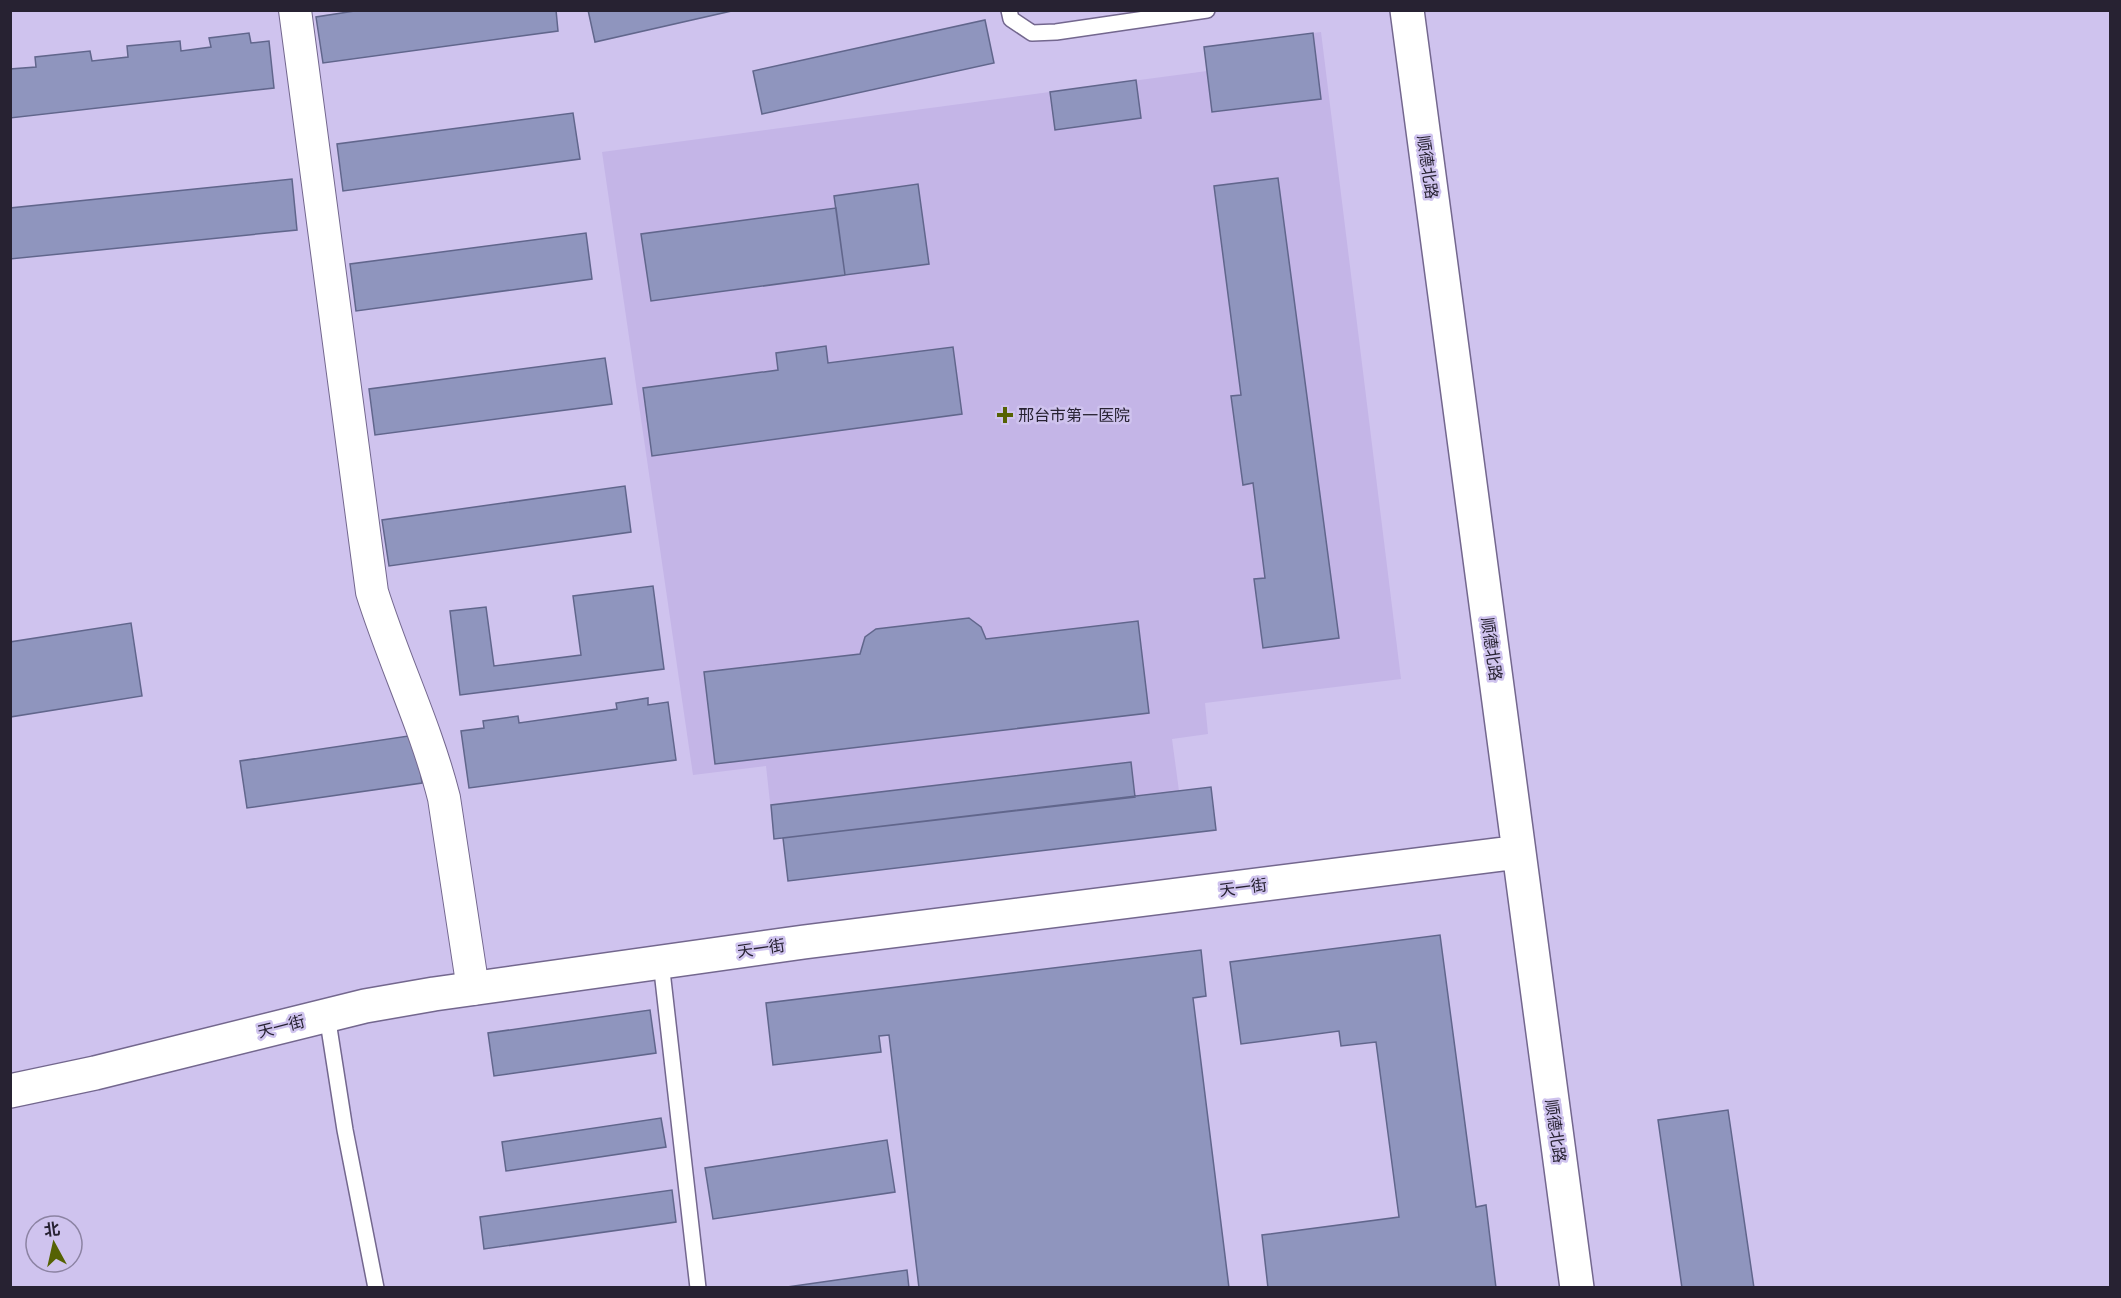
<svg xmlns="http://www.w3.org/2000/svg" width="2121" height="1298" viewBox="0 0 2121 1298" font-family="Ubuntu,'Noto Sans SC',sans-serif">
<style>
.built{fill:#c4b5e7}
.building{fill:#8f95be;stroke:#61668c;stroke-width:1.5}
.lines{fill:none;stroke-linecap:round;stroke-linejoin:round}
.lane-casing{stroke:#73678e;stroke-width:18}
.street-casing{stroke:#73678e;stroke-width:34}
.secondary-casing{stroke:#73678e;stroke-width:36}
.lane{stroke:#fff;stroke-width:15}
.street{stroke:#fff;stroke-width:32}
.secondary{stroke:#fff;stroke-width:33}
.poi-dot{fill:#556203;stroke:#cfc3ee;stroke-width:2}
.labels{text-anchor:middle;stroke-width:5;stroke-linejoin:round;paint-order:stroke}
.street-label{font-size:16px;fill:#272232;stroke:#cfc3ee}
.poi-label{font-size:16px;fill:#272232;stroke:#cfc3ee;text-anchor:start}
</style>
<rect width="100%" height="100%" fill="#cfc3ee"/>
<!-- built -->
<path class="built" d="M 1321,32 L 1401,679 L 1205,703 L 1208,734 L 1172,739 L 1179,791 L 774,839 L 766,766 L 693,775 L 602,152 L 1207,71 L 1204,47 Z"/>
<!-- building -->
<path class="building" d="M 361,10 L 556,10 L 558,31 L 323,63 L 316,17 Z
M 588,10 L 736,10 L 595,42 Z
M 985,20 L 994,63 L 762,114 L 753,71 Z
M 249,33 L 251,43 L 269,41 L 274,88 L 10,118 L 10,69 L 36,67 L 35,57 L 90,51 L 92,61 L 128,57 L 127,46 L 180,41 L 181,51 L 211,47 L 209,38 Z
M 1313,33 L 1321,99 L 1212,112 L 1204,47 Z
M 1136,80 L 1141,118 L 1055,130 L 1050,92 Z
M 573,113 L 580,159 L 343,191 L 337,144 Z
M 1278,178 L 1339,638 L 1263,648 L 1254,579 L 1265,578 L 1253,483 L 1243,485 L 1231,396 L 1241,395 L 1214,186 Z
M 292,179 L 297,230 L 10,259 L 10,208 Z
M 918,184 L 929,264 L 845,275 L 834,196 Z
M 836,208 L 845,275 L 651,301 L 641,234 Z
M 586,233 L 592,279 L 356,311 L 350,264 Z
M 826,346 L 828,363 L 953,347 L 962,414 L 652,456 L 643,388 L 778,370 L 776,353 Z
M 605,358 L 612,404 L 375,435 L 369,389 Z
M 625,486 L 631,532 L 389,566 L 382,520 Z
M 653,586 L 664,669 L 460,695 L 450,611 L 486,607 L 494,666 L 581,655 L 573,596 Z
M 969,618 L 981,627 L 986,639 L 1138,621 L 1149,713 L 715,764 L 704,672 L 860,654 L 865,637 L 876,629 Z
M 131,623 L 142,696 L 10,717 L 10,642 Z
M 648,698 L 648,705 L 668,702 L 676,760 L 469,788 L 461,731 L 484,728 L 483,721 L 518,716 L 519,723 L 617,709 L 616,703 Z
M 415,735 L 422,783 L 247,808 L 240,761 Z
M 1131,762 L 1135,797 L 774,839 L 771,805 Z
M 1211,787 L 1216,830 L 788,881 L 783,838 Z
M 1440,935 L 1476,1207 L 1486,1205 L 1496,1288 L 1268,1288 L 1262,1235 L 1399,1217 L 1376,1042 L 1341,1046 L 1339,1031 L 1241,1044 L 1230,962 Z
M 1201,950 L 1206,996 L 1193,998 L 1229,1288 L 919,1288 L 889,1035 L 879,1036 L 881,1052 L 773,1065 L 766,1003 Z
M 650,1010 L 656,1053 L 494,1076 L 488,1033 Z
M 1728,1110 L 1754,1288 L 1682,1288 L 1658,1120 Z
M 661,1118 L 666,1147 L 506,1171 L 502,1142 Z
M 887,1140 L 895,1192 L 713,1219 L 705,1168 Z
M 672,1190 L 676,1222 L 484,1249 L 480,1217 Z
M 907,1270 L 909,1288 L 780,1288 Z"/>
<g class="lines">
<defs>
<path id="lane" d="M 1009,10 L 1011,19 L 1032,33 L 1056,32 L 1207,10
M 661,962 L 698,1288
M 327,1015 L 345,1130 L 376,1288"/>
<path id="street" d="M 295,10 L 372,592 C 394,662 426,727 444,798 L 473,989"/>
<path id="secondary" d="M 1407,10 L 1577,1288
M 10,1091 L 95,1073 L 365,1006 L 434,994 L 804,942 L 1519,852"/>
</defs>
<!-- lane casing -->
<use href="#lane" class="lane-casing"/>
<!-- street casing -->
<use href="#street" class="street-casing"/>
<!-- secondary casing -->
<use href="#secondary" class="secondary-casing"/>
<!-- lane -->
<use href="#lane" class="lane"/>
<!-- street -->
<use href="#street" class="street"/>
<!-- secondary -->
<use href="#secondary" class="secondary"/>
</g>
<!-- markers -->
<path class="poi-dot" d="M1002 406h6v6h6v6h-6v6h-6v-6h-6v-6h6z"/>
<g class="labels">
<!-- street labels -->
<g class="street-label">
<text transform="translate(1428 167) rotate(82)" y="6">顺德北路</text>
<text transform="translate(1492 649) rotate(82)" y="6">顺德北路</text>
<text transform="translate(1243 887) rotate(-7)" y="6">天一街</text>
<text transform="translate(761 948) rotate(-8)" y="6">天一街</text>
<text transform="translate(281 1026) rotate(-14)" y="6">天一街</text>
<text transform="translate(1556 1131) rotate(82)" y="6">顺德北路</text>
</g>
<!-- poi labels -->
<g class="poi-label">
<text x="1018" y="421">邢台市第一医院</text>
</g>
</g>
<!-- border -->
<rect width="2121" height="1298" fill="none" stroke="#272232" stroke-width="24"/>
<!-- north arrow -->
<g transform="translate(54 1244) rotate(352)"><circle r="28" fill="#cfc3ee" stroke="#8c83a3" stroke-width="1.5"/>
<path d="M0-4.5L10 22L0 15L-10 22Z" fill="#556203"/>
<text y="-9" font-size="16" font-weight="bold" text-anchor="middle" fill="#272232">北</text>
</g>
</svg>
